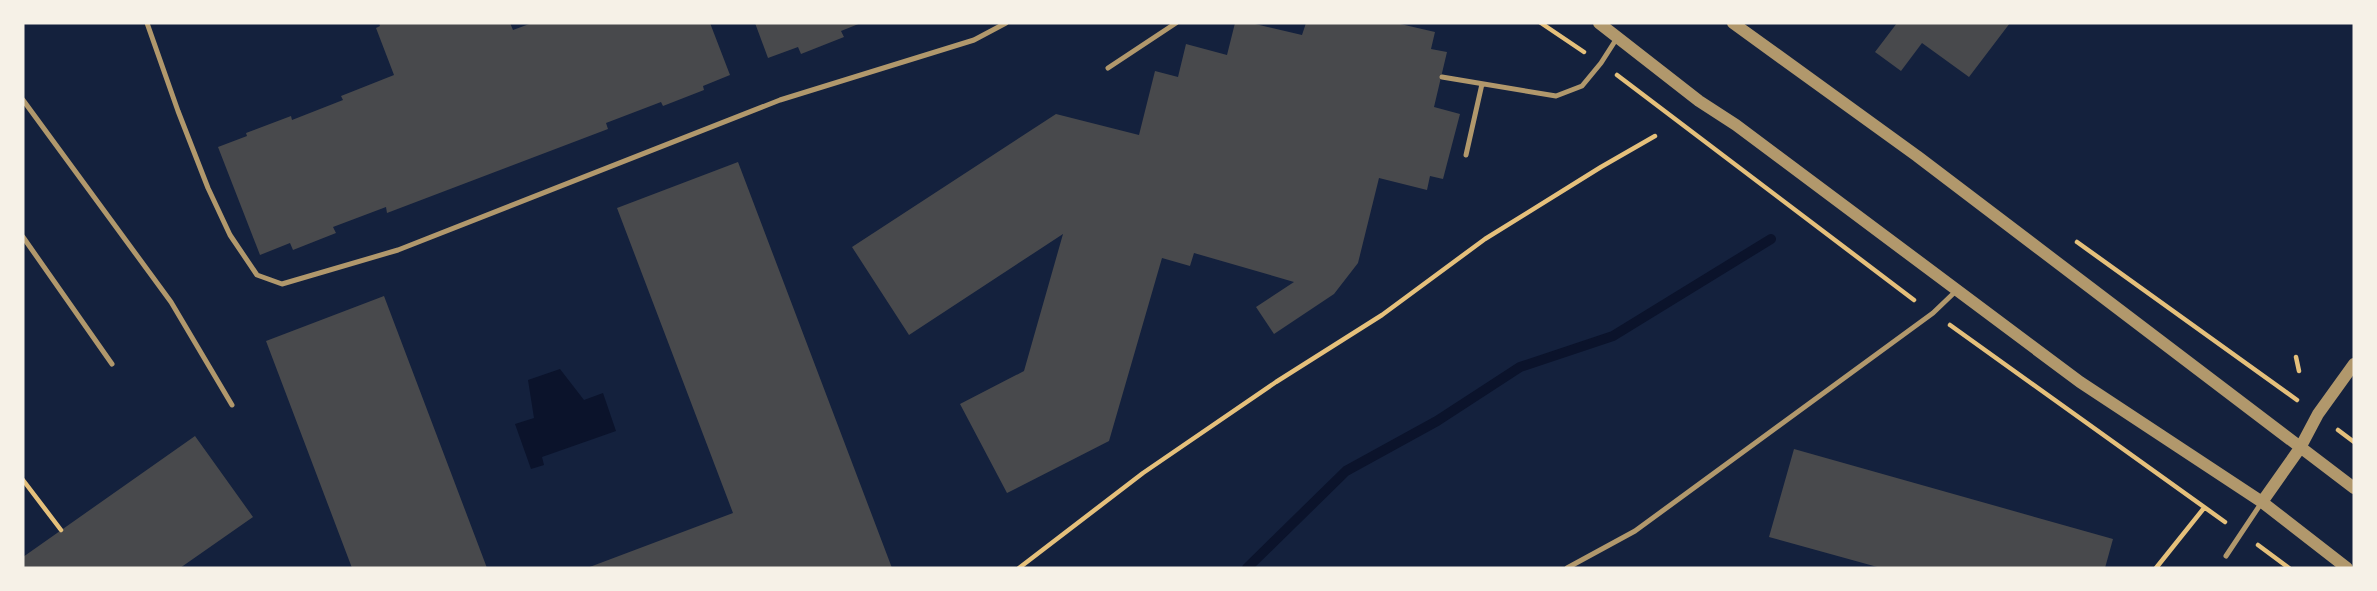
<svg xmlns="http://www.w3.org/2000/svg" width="2377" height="591" viewBox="0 0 2377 591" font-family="Commissioner,sans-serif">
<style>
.water{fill:#0b132b}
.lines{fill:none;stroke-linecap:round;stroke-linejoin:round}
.stream{stroke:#0b132b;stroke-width:10}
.building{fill:#48494c}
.path{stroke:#e5c07b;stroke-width:4.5}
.service{stroke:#b1986c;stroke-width:5}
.tertiary{stroke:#b1986c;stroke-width:12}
</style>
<rect width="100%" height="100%" fill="#14213d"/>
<!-- water -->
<path class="water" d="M 560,369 L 584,400 L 603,393 L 616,431 L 542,457 L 544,465 L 531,469 L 515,424 L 534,418 L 528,380 Z"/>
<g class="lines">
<!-- stream -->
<path class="stream" d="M 1247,568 L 1346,471 L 1437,421 L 1520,367 L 1613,336 L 1771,239"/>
</g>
<!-- building -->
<path class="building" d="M 379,23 L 510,23 L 513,30 L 532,23 L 710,23 L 730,75 L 703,86 L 704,90 L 663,106 L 661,102 L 606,123 L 608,129 L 387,213 L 386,207 L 333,227 L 336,233 L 293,250 L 290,243 L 260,255 L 218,147 L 247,136 L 246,133 L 291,116 L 292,120 L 343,100 L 341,96 L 394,75 L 376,28 L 380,26 Z
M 755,23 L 861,23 L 841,31 L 844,37 L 801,54 L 798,47 L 768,58 Z
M 1235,23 L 1251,23 L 1302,35 L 1306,23 L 1396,23 L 1435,32 L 1431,49 L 1447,52 L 1434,107 L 1460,114 L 1443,179 L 1430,176 L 1427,190 L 1379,178 L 1358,263 L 1334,294 L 1274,334 L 1256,307 L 1294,282 L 1194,253 L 1190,266 L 1162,258 L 1109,441 L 1007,493 L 960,404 L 1024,371 L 1063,234 L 909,335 L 852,247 L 1056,114 L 1139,135 L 1155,71 L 1178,77 L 1186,44 L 1227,55 Z
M 1897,23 L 2010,23 L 1969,77 L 1922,43 L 1901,71 L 1875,52 Z
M 738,162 L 892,568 L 587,568 L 733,513 L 617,208 Z
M 384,296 L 487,568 L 352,568 L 266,341 Z
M 195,436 L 253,517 L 180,568 L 23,568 L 23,557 Z
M 1794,449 L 2113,539 L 2105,568 L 1881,568 L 1769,537 Z"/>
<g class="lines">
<!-- path -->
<path class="path" d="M 1541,23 L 1584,52
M 1617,75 L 1914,300
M 2077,242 L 2297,400
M 1950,325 L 2225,522
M 2296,357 L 2299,371
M 2338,430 L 2354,442
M 23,480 L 61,530
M 2258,545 L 2289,568
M 1019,568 L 1143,473 L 1276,382 L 1382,315 L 1485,239 L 1601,167 L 1655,136
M 2156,568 L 2204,508"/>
<!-- service -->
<path class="service" d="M 147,23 L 178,111 L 208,188 L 230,235 L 257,275 L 282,284 L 398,250 L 780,100 L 974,40 L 1006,23
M 1108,68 L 1176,23
M 1442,77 L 1556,96 L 1582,86 L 1601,63 L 1617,38
M 23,100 L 171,302 L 232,405
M 1466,155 L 1482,84
M 23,237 L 112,364
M 2226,556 L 2262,502
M 1567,568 L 1635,531 L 1933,313 L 1957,290"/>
<!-- tertiary -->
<path class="tertiary" d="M 1599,23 L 1699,101 L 1736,125 L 2080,382 L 2262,502 L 2347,568
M 1733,23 L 1917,156 L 2354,488
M 2262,502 L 2300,448 L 2318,414 L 2354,364"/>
</g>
<!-- border -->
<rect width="2377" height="591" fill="none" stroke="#f6f1e7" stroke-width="49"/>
</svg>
